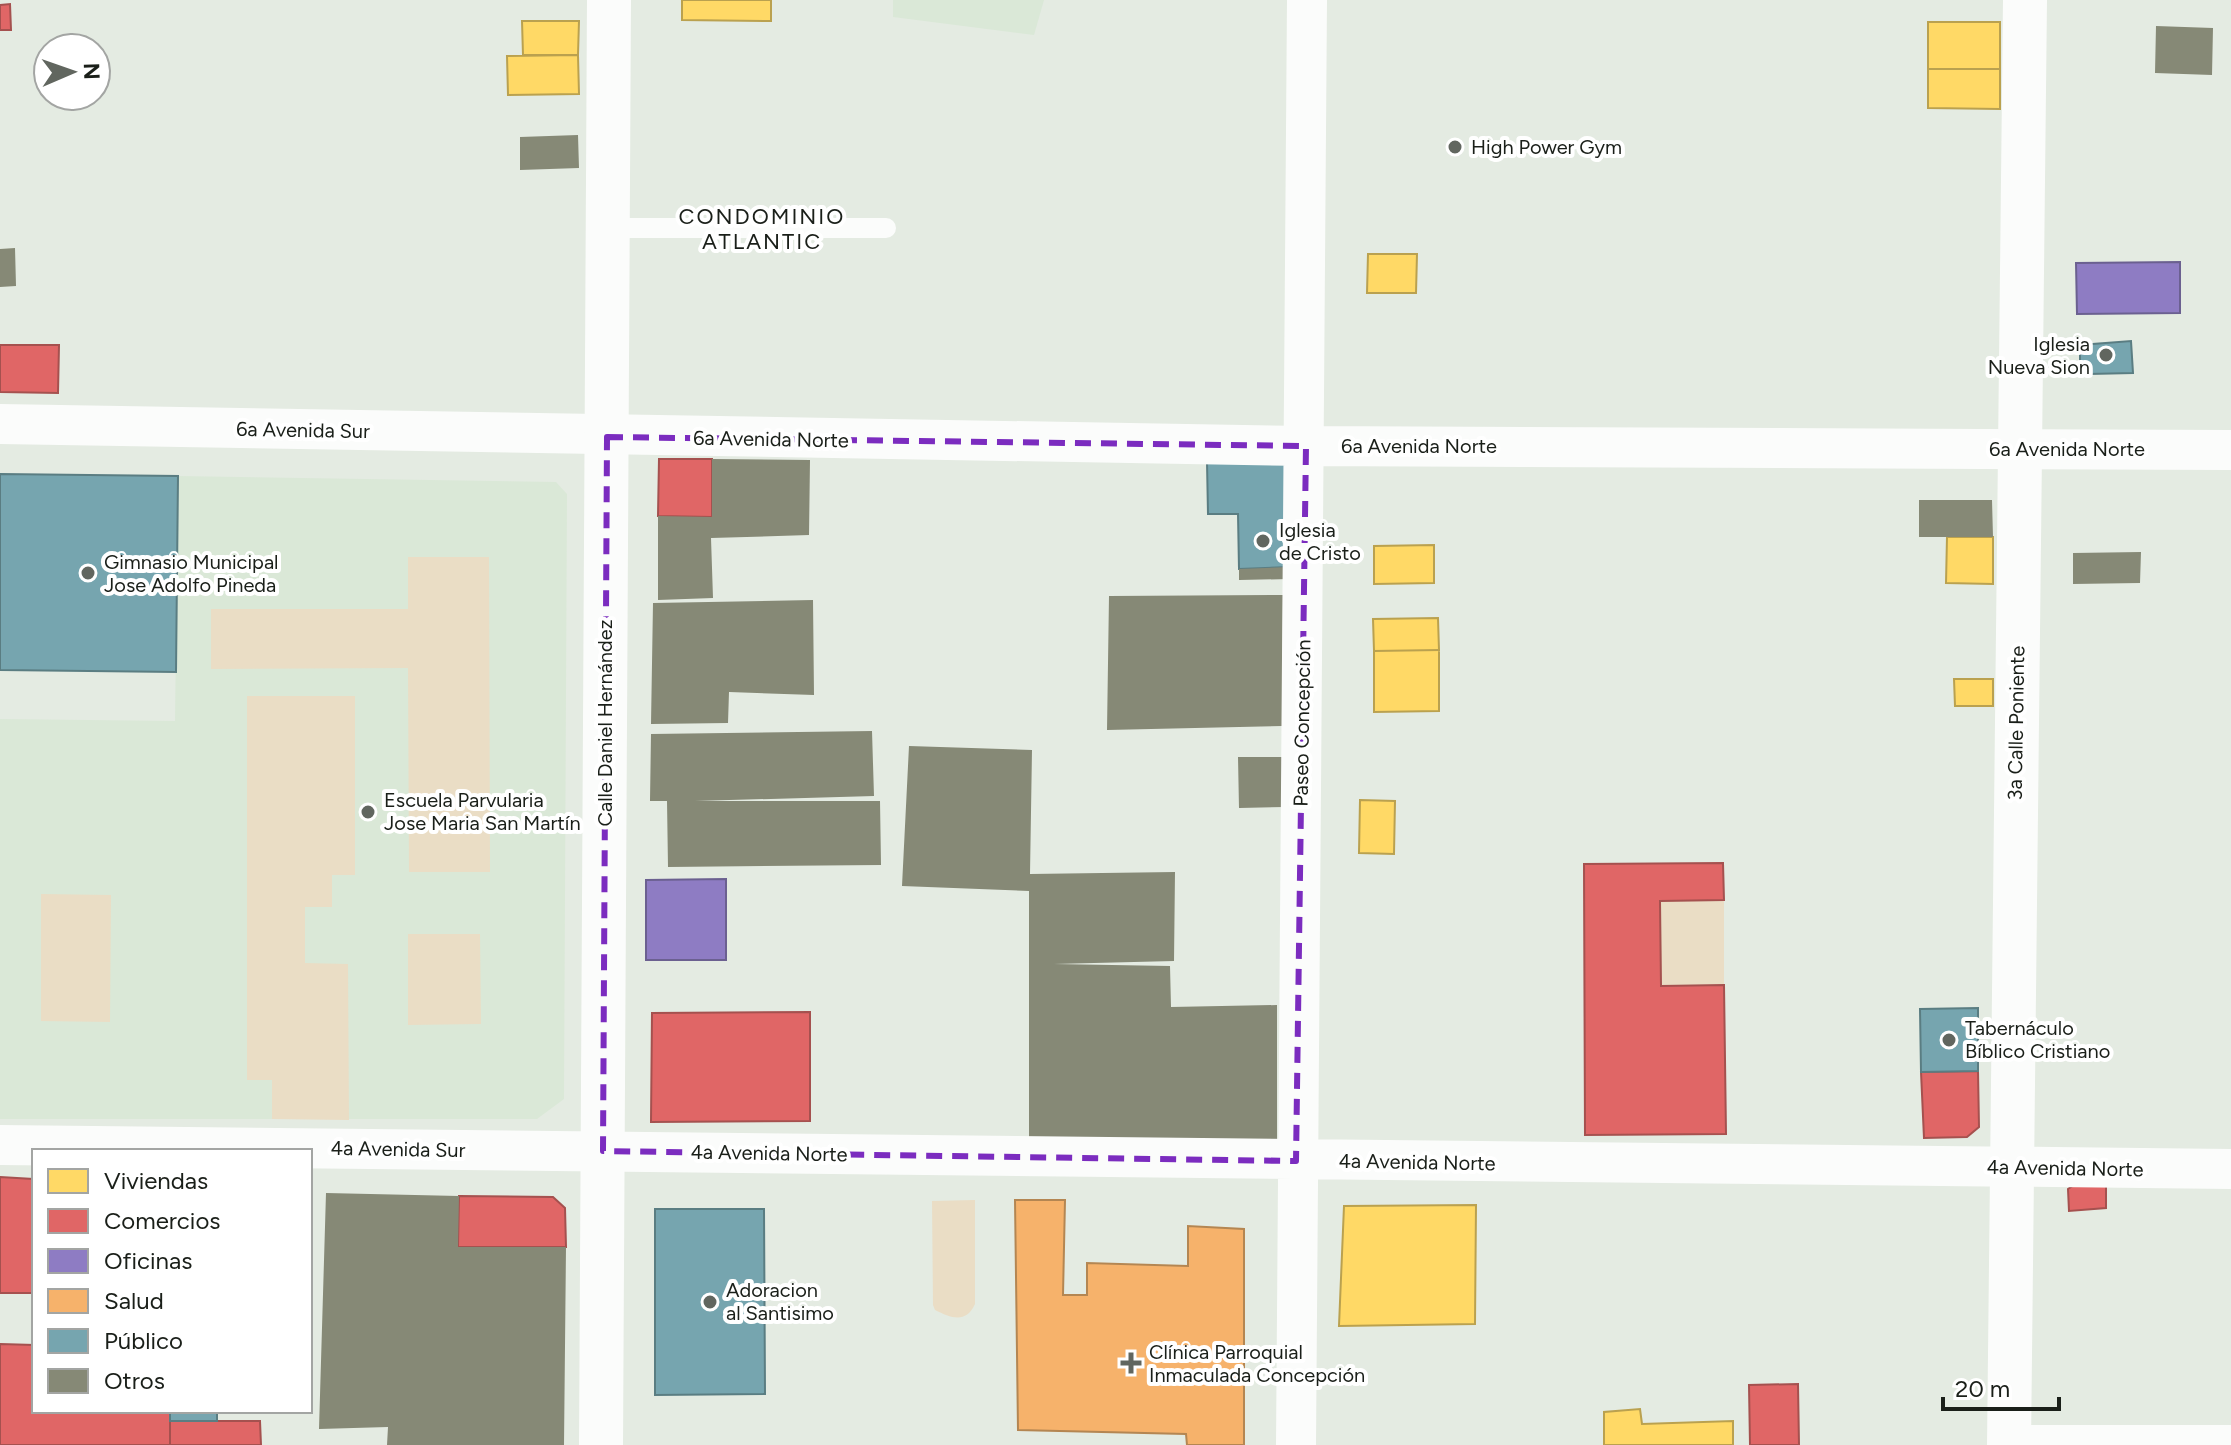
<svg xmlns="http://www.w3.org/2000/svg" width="2231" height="1445" viewBox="0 0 2231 1445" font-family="Figtree,sans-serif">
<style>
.built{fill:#dae8d7}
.green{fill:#eaddc5}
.homes{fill:#ffd966;stroke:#baa14f;stroke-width:2}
.shops{fill:#e06666;stroke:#a5514f;stroke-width:2}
.offices{fill:#8e7cc3;stroke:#6b6090;stroke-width:2}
.health{fill:#f6b26b;stroke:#b48652;stroke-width:2}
.public{fill:#76a5af;stroke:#5a7d82;stroke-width:2}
.building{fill:#868976}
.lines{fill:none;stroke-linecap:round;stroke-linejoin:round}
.service{stroke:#fbfcfb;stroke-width:20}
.minor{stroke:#fbfcfb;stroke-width:40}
.tertiary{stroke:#fbfcfb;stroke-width:44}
.marked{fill:none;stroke:#7b2cbf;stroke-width:6;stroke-dasharray:16 10;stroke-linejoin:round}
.poi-dot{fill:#61665f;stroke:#fff;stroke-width:3}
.labels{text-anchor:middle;stroke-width:8;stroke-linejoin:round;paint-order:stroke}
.poi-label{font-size:20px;fill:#1a1f19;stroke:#fff;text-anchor:start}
.street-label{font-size:20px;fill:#1a1f19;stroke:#fff}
.neighbourhood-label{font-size:22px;letter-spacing:2px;fill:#1a1f19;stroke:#fff}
</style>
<rect width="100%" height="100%" fill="#e4ebe2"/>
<!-- built -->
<path class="built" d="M 893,0 L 1044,0 L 1034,35 L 893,17 Z
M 178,476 L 556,482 L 567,494 L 564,1099 L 537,1119 L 0,1119 L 0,719 L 175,721 Z"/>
<!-- green -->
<path class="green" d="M 408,557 L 489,557 L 490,872 L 409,872 L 408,668 L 211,669 L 211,609 L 408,609 Z
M 247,696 L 355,696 L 355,875 L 332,875 L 332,907 L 305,907 L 305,963 L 348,964 L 349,1120 L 272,1119 L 272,1080 L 247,1080 Z
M 41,894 L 111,895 L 110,1022 L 41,1021 Z
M 1724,900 L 1724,985 L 1661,986 L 1660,901 Z
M 408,934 L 480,934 L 481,1024 L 408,1025 Z
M 975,1200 L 975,1304 C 966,1324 951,1318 935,1310 L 933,1305 L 932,1201 Z"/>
<!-- homes -->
<path class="homes" d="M 682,0 L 771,0 L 771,21 L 682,20 Z
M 522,21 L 579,21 L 578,55 L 523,55 Z
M 1928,22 L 2000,22 L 2000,69 L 1928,69 Z
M 578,55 L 579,94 L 508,95 L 507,56 Z
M 1928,69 L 2000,69 L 2000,109 L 1928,108 Z
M 1368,254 L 1417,254 L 1416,293 L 1367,293 Z
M 1947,537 L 1993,537 L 1993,584 L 1946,583 Z
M 1434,545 L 1434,583 L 1374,584 L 1374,546 Z
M 1438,618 L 1439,650 L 1374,651 L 1373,619 Z
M 1439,650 L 1439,711 L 1374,712 L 1374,651 Z
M 1954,679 L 1993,679 L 1993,706 L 1955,706 Z
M 1360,800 L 1395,801 L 1394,854 L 1359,853 Z
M 1476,1205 L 1475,1324 L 1339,1326 L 1344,1206 Z
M 1640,1409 L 1642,1424 L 1733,1421 L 1733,1445 L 1604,1445 L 1604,1412 Z"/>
<!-- shops -->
<path class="shops" d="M 10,4 L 11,30 L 0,30 L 0,5 Z
M 0,345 L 59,345 L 58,393 L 0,392 Z
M 659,459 L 712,459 L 712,517 L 658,516 Z
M 1723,863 L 1724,900 L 1660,901 L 1661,986 L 1724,985 L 1726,1134 L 1585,1135 L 1584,864 Z
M 810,1012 L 810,1121 L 651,1122 L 652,1013 Z
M 1978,1071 L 1979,1127 L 1967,1137 L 1924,1138 L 1921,1072 Z
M 0,1177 L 33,1179 L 34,1293 L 0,1293 Z
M 2086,1177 L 2106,1178 L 2106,1208 L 2069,1211 L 2068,1189 Z
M 459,1196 L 553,1197 L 565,1208 L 566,1247 L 458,1247 Z
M 0,1344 L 34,1345 L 34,1411 L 170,1411 L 170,1445 L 0,1445 Z
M 1798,1384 L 1799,1445 L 1750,1445 L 1749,1385 Z
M 170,1421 L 260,1421 L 261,1445 L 170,1445 Z"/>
<!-- offices -->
<path class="offices" d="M 2180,262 L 2180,313 L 2077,314 L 2076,263 Z
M 726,879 L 726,960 L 646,960 L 646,880 Z"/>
<!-- health -->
<path class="health" d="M 1015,1200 L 1065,1200 L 1063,1295 L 1087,1295 L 1087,1263 L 1188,1266 L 1188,1226 L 1244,1229 L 1244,1445 L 1187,1445 L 1186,1434 L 1018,1430 Z"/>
<!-- public -->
<path class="public" d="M 2131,341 L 2133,373 L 2089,374 L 2080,365 L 2080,345 Z
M 1287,460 L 1289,567 L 1239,569 L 1238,514 L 1208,514 L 1207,462 Z
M 0,474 L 178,476 L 176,672 L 0,670 Z
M 1978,1008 L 1978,1071 L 1921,1072 L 1920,1009 Z
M 655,1209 L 764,1209 L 765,1394 L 655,1395 Z
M 170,1411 L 217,1411 L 217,1421 L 170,1421 Z"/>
<!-- building -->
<path class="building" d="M 2156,26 L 2213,28 L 2212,75 L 2155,73 Z
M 578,135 L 579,168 L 520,170 L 520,137 Z
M 15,248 L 16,286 L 0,287 L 0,249 Z
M 712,459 L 810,460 L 809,535 L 711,538 L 713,598 L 658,600 L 658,516 L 712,517 Z
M 1919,500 L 1992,500 L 1993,537 L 1919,537 Z
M 2141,552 L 2140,583 L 2073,584 L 2073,553 Z
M 1289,567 L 1289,579 L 1239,580 L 1239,569 Z
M 1283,595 L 1282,726 L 1107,730 L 1109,596 Z
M 813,600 L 814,695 L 729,692 L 728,723 L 651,724 L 653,603 Z
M 872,731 L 874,796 L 695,801 L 880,801 L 881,865 L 668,867 L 667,801 L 650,801 L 651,734 Z
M 909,746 L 1032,750 L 1030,874 L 1175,872 L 1174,961 L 1054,964 L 1170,966 L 1171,1007 L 1277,1005 L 1277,1144 L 1029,1142 L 1029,891 L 902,886 Z
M 1238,757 L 1284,757 L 1285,807 L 1239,808 Z
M 326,1193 L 459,1196 L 458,1247 L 566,1247 L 564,1445 L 387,1445 L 388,1427 L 319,1429 Z"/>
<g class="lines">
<!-- service -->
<path class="service" d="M 608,228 L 886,228
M 2009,1435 L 2231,1435"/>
<!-- minor -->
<path class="minor" d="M 0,424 L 1306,446 L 2231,450
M 0,1145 L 2231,1169
M 1296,1445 L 1307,0"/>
<!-- tertiary -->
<path class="tertiary" d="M 601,1445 L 609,0
M 2009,1445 L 2025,0"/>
</g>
<!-- marked area -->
<path class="marked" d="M 607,437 L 1306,446 L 1296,1161 L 603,1151 Z"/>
<!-- markers -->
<g class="poi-dot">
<circle cx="1455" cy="147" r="8"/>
<circle cx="2106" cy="355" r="8"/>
<circle cx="1263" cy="541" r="8"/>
<circle cx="88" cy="573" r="8"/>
<circle cx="368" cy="812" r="8"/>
<circle cx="1949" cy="1040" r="8"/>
<circle cx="710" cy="1302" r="8"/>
<path d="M1127 1351h8v8h8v8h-8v8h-8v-8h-8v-8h8z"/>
</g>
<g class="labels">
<!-- poi labels -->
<g class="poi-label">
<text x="1471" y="154">High Power Gym</text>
<text x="2090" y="351" text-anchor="end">Iglesia<tspan x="2090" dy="23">Nueva Sion</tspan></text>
<text x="1279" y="537">Iglesia<tspan x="1279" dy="23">de Cristo</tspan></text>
<text x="104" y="569">Gimnasio Municipal<tspan x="104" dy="23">Jose Adolfo Pineda</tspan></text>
<text x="384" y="807">Escuela Parvularia<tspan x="384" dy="23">Jose Maria San Martín</tspan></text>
<text x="1965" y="1035">Tabernáculo<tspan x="1965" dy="23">Bíblico Cristiano</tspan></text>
<text x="726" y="1297">Adoracion<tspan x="726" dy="23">al Santisimo</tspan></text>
<text x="1149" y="1359">Clínica Parroquial<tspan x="1149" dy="23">Inmaculada Concepción</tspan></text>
</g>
<!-- street labels -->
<g class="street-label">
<text transform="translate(303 430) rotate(1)" y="7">6a Avenida Sur</text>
<text transform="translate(771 439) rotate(1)" y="7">6a Avenida Norte</text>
<text x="1419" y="453">6a Avenida Norte</text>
<text x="2067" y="456">6a Avenida Norte</text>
<text transform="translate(605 723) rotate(-90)" y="7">Calle Daniel Hernández</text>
<text transform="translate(1302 723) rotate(-89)" y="7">Paseo Concepción</text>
<text transform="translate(2016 723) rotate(-89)" y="7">3a Calle Poniente</text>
<text transform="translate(398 1149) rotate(1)" y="7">4a Avenida Sur</text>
<text transform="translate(769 1153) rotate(1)" y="7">4a Avenida Norte</text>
<text transform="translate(1417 1162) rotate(1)" y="7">4a Avenida Norte</text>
<text transform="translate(2065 1168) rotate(1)" y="7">4a Avenida Norte</text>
</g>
<!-- neighbourhood labels -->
<g class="neighbourhood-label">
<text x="762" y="224">CONDOMINIO<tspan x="762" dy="25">ATLANTIC</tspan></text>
</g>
</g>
<!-- legend -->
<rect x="32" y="1149" width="280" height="264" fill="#ffffff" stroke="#a3a5a3" stroke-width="2"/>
<rect x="48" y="1169" width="40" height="24" fill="#ffd966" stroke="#a3a5a3" stroke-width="2"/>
<text x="104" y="1189" font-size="24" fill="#1a1f19">Viviendas</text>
<rect x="48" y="1209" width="40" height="24" fill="#e06666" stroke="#a3a5a3" stroke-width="2"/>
<text x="104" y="1229" font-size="24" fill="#1a1f19">Comercios</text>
<rect x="48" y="1249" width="40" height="24" fill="#8e7cc3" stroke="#a3a5a3" stroke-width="2"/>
<text x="104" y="1269" font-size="24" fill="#1a1f19">Oficinas</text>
<rect x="48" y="1289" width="40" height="24" fill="#f6b26b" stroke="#a3a5a3" stroke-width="2"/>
<text x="104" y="1309" font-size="24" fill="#1a1f19">Salud</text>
<rect x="48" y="1329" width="40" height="24" fill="#76a5af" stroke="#a3a5a3" stroke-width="2"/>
<text x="104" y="1349" font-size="24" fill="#1a1f19">Público</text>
<rect x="48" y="1369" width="40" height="24" fill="#868976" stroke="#a3a5a3" stroke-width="2"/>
<text x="104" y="1389" font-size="24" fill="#1a1f19">Otros</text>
<!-- north arrow -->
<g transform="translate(72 72) rotate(88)"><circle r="38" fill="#ffffff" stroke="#a3a5a3" stroke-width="2"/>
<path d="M0-6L14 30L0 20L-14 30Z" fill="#61665f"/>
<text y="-12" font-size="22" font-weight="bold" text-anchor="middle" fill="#1a1f19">N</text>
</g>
<!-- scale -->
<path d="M1943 1397v12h116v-12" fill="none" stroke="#1a1f19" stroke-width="4"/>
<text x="1955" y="1397" font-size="24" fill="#1a1f19" stroke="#ffffff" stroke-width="6" paint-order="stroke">20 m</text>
</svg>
